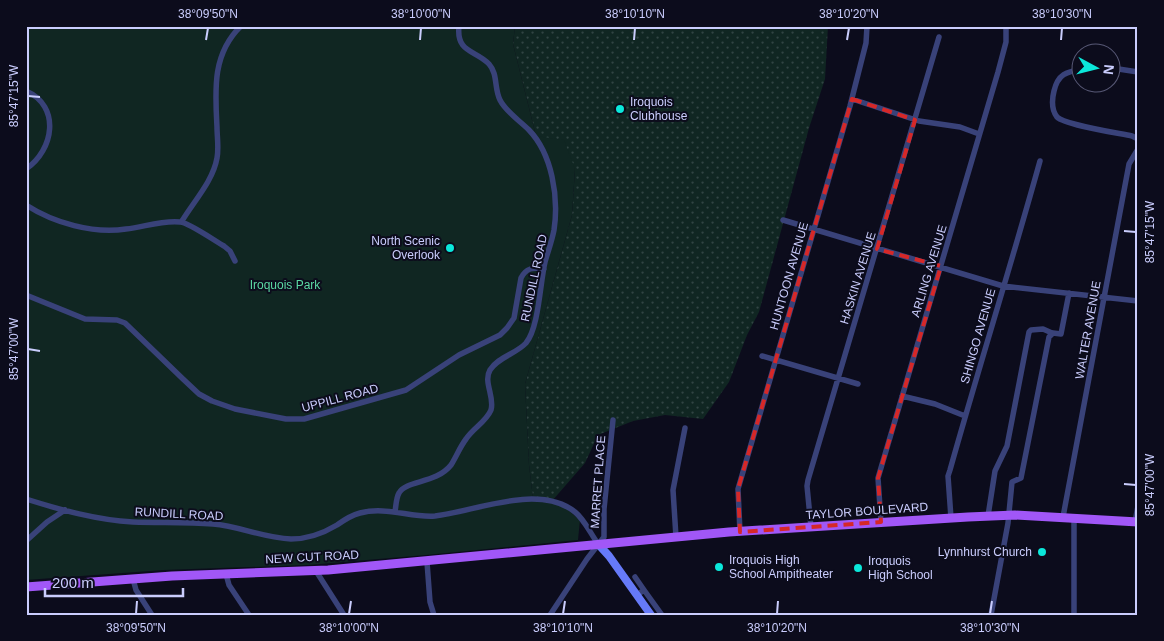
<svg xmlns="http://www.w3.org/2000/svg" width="1164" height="641" viewBox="0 0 1164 641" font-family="Arial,sans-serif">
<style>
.grass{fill:url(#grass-dots)}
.park{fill:#102622}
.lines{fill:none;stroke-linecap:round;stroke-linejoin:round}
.minor{stroke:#394279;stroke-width:5.5}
.secondary{stroke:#667af8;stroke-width:8}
.primary{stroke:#a157f7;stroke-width:9}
.marked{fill:none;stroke:#d62828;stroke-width:4;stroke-dasharray:10 6;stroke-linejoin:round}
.ticks{fill:none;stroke:#cacdfd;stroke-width:2}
.poi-dot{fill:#0be8da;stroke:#0c0c1c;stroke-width:2}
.labels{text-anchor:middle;stroke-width:4;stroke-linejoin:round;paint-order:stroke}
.poi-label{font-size:12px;fill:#cacdfd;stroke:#0c0c1c;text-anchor:start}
.street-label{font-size:12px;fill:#cacdfd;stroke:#0c0c1c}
.park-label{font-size:12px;fill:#5bd8a4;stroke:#0c0c1c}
.neatline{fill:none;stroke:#cacdfd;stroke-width:2}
.ticks-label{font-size:12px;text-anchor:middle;fill:#cacdfd}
</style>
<defs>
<pattern id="grass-dots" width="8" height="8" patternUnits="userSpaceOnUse" patternTransform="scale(1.25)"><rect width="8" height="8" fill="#102622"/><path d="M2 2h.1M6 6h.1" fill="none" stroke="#314443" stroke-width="1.8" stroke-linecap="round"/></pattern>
</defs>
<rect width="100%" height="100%" fill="#0c0c1c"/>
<!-- grass -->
<path class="grass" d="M 515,26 L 828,26 L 825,79 L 809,128 L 759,312 L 747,335 L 729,382 L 703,419 L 665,415 L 633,421 L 598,435 L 585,463 L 552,501 L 533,499 L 529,465 L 525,384 L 572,215 L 575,169 L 536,136 L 513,44 Z"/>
<!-- park -->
<path class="park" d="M 26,26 L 515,26 L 513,44 L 536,136 L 564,140 L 575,169 L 572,215 L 525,384 L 529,465 L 533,498 L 562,505 L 580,520 L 578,540 L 426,555 L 308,565 L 164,570 L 26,580 Z"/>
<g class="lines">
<!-- minor -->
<path class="minor" d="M 1112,68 L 1138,72
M 1082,69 C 1066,72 1058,74 1054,91 C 1052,99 1051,109 1057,117 C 1065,125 1118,133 1132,136 L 1138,139
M 26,91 C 61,106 54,150 26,169
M 852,99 L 919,121 L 960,127 L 979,134
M 26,205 C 54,223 93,234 126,229 C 144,227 162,220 180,222 C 188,222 215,241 224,246 L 230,251 L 235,261
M 783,220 L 1003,286 L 1138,301
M 182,221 C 194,201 213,181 217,158 C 219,148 217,137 217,127 C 215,90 212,54 241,26
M 26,295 L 85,319 L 117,320 L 125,323 L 183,379 L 199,394 L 212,401 L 235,409 L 286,419 L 304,419 L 406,390 L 459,355 L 500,335 L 507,328 L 514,318 L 521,278 C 526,268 533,267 544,269
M 762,356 L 858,384
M 902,396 L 935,404 L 965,416
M 26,499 C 61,510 97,520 133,522 C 160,523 186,522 213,524 C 239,526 264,538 291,539 C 308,539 322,534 337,525 C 344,520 352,515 360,513 C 386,506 411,518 435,516 C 476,511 539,483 575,512 C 585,520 591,535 599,545
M 395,512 C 396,506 396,498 399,493 C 406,480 436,484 451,465 C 456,457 460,447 466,439 C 473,428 486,422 491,410 C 495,397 483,382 490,370 C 498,357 516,354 526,343 C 539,327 540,283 545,262 C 548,251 552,241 554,230 C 559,197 552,154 529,130 C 519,120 506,112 500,100 C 494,88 498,74 489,64 C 476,50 456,53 459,26
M 988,516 L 995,471 L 1007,446 L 1029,332 L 1031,330 L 1043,329 L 1052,333
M 1063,517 L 1129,164 L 1138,149
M 951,518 L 948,476 L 950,470 C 979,367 1011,265 1040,161
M 881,522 L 878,478 L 998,72 L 1006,42 L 1006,26
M 1135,522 L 1138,506
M 811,527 L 807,486 L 808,480 L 939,37
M 740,532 L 738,489 L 850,106 L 866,43 L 867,26
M 676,537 L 673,490 L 685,428
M 26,541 L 47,522 L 65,510
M 427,562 L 430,602 L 434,615
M 316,571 L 344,615
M 226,574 L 229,585 L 249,615
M 635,577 L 644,590
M 133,579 L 136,590 L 152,615
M 637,595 L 644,590 L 662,615
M 550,615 L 587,559 L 604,537 L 604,509 L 613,420
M 991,615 L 1008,523 L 1012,482 L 1021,478 L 1049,337 L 1053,333 L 1061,334 L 1069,293
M 1074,615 L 1074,518"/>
<!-- secondary -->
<path class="secondary" d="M 599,545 L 609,556 L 651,615"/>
<!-- primary -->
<path class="primary" d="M 26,587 L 172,576 L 328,570 L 729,532 L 968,517 L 1015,515 L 1138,522"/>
</g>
<!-- marked area -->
<path class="marked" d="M 852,99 L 915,120 L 877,249 L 941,266 L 878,478 L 881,522 L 740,532 L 738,489 Z"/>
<!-- ticks -->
<path class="ticks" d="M 206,40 L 208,28M 420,40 L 421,28M 634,40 L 635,28M 847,40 L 849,28M 1061,40 L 1062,28M 28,96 L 40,97M 1124,231 L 1136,232M 28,349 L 40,351M 1124,484 L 1136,485M 136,614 L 137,601M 349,614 L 351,601M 563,614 L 565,601M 777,614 L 778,601M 990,614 L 992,601"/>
<!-- markers -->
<g class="poi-dot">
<circle cx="620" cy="109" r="5"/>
<circle cx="450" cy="248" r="5"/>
<circle cx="1042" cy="552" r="5"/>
<circle cx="719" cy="567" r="5"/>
<circle cx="858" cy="568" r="5"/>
</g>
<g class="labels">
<!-- poi labels -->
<g class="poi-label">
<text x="630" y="106">Iroquois<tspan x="630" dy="14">Clubhouse</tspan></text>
<text x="440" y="245" text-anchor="end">North Scenic<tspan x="440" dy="14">Overlook</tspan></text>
<text x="1032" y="556" text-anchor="end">Lynnhurst Church</text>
<text x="729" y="564">Iroquois High<tspan x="729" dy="14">School Ampitheater</tspan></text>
<text x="868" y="565">Iroquois<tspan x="868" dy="14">High School</tspan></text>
</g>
<!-- street labels -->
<g class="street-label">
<text transform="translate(929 271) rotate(-73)" y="4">ARLING AVENUE</text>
<text transform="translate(789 276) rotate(-74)" y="4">HUNTOON AVENUE</text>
<text transform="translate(534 278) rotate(-78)" y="4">RUNDILL ROAD</text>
<text transform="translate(858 278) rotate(-73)" y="4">HASKIN AVENUE</text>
<text transform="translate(1088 330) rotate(-80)" y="4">WALTER AVENUE</text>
<text transform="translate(978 336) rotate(-74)" y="4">SHINGO AVENUE</text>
<text transform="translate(340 398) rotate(-15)" y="4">UPPILL ROAD</text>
<text transform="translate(598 482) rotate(-86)" y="4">MARRET PLACE</text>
<text transform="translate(867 511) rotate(-4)" y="4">TAYLOR BOULEVARD</text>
<text transform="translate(179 514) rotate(3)" y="4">RUNDILL ROAD</text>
<text transform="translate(312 557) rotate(-3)" y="4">NEW CUT ROAD</text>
</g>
<!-- park labels -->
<g class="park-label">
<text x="285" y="289">Iroquois Park</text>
</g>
</g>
<!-- border -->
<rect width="1164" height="641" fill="none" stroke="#0c0c1c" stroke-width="55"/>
<!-- north arrow -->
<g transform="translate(1096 68) rotate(97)"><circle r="24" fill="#0c0c1c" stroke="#585976"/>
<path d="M0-4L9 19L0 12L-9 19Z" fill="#0be8da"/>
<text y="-8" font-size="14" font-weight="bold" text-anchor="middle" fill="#cacdfd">N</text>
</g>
<!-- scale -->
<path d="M45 588v8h138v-8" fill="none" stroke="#cacdfd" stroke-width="2.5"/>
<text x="52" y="588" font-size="15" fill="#cacdfd" stroke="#0c0c1c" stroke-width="4" paint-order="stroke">200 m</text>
<rect x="28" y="28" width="1108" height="586" class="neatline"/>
<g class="ticks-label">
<text x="208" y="18">38°09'50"N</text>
<text x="421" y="18">38°10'00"N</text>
<text x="635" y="18">38°10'10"N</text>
<text x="849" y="18">38°10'20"N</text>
<text x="1062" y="18">38°10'30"N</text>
<text transform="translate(14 96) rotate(-90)" y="4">85°47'15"W</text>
<text transform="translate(1150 232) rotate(-90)" y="4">85°47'15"W</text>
<text transform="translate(14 349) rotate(-90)" y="4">85°47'00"W</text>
<text transform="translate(1150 485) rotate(-90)" y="4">85°47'00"W</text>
<text x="136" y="632">38°09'50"N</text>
<text x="349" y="632">38°10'00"N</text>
<text x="563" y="632">38°10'10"N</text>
<text x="777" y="632">38°10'20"N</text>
<text x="990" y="632">38°10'30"N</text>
</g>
</svg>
